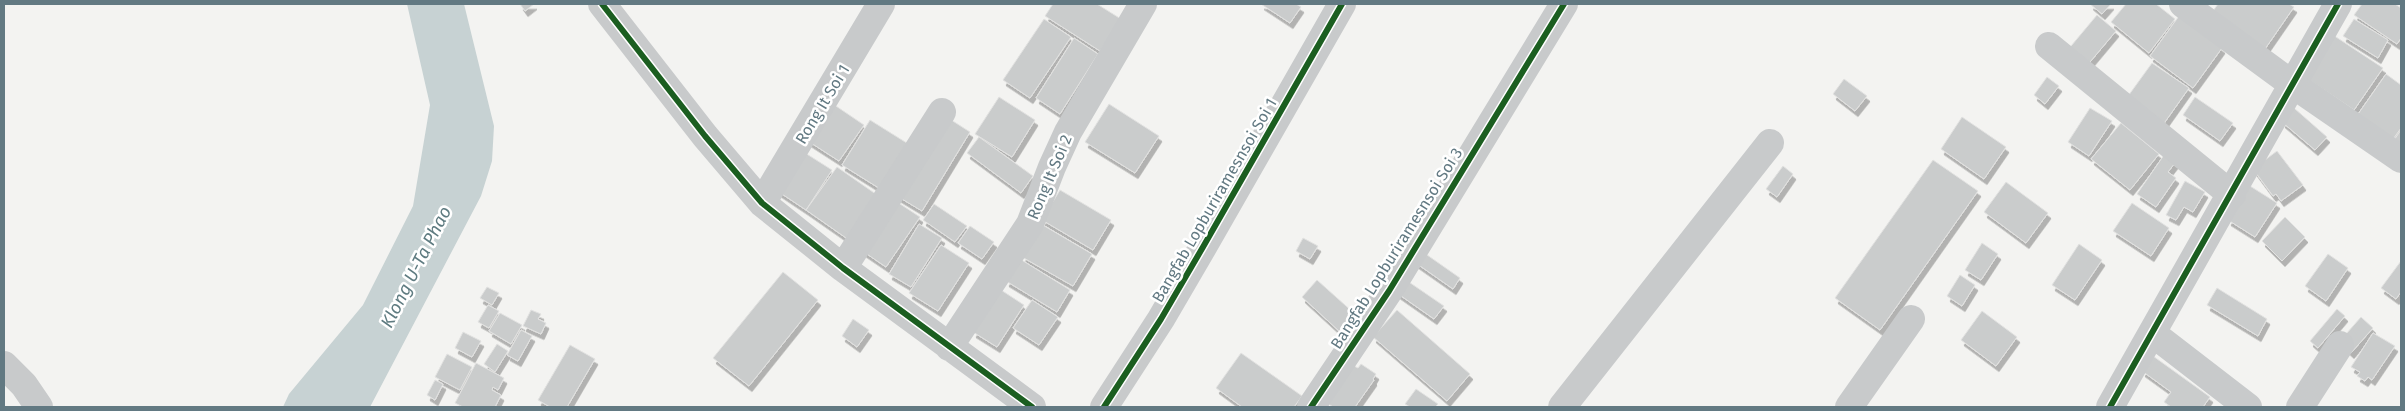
<svg xmlns="http://www.w3.org/2000/svg" width="2405" height="411" viewBox="0 0 2405 411" font-family="'Fira Sans',sans-serif">
<style>
.water{fill:#c7d2d3}
.building{fill:#cacccc;stroke:#e2e2e1;filter:url(#shadow)}
.lines{fill:none;stroke-linecap:round;stroke-linejoin:round}
.minor{stroke:#c8cacb;stroke-width:28}
.cycleway-casing{stroke:#fff;stroke-width:9}
.cycleway{stroke:#1b5e20;stroke-width:6}
.labels{text-anchor:middle;stroke-width:5;stroke-linejoin:round;paint-order:stroke}
.street-label{font-size:16px;fill:#627982;stroke:#fff}
.water-label{font-size:18px;font-style:italic;fill:#5e7b80;stroke:#fff}
</style>
<defs>
<filter id="shadow"><feDropShadow dx="3" dy="5.5" stdDeviation="0" flood-color="#0004"/></filter>
</defs>
<rect width="100%" height="100%" fill="#f3f3f1"/>
<!-- water -->
<path class="water" d="M 407,4 L 464,4 L 494,126 L 492,161 L 481,196 L 370,407 L 283,407 L 289,394 L 363,305 L 413,206 L 430,105 Z"/>
<!-- building -->
<path class="building" d="M 520,4 L 534,4 L 525,11 Z
M 1053,4 L 1097,4 L 1121,19 L 1100,51 L 1045,16 Z
M 1261,4 L 1296,4 L 1301,7 L 1290,23 Z
M 2090,4 L 2111,4 L 2102,14 Z
M 2126,4 L 2156,4 L 2175,19 L 2149,53 L 2111,22 Z
M 2218,4 L 2289,4 L 2294,7 L 2265,49 L 2213,11 Z
M 2362,4 L 2395,4 L 2401,8 L 2401,38 L 2397,44 L 2354,15 Z
M 2097,15 L 2116,31 L 2085,68 L 2066,52 Z
M 2179,16 L 2222,48 L 2193,88 L 2150,56 Z
M 1044,19 L 1071,37 L 1030,98 L 1003,80 Z
M 2354,19 L 2388,40 L 2378,58 L 2343,36 Z
M 2333,35 L 2383,68 L 2354,110 L 2305,77 Z
M 1074,38 L 1098,54 L 1060,114 L 1036,98 Z
M 2152,63 L 2189,88 L 2160,129 L 2123,103 Z
M 2386,74 L 2401,85 L 2401,128 L 2391,142 L 2356,117 Z
M 2047,77 L 2059,86 L 2045,104 L 2034,95 Z
M 1844,79 L 1867,96 L 1855,111 L 1833,94 Z
M 999,97 L 1035,120 L 1012,157 L 975,134 Z
M 2195,97 L 2233,123 L 2220,141 L 2183,115 Z
M 833,104 L 864,125 L 839,161 L 808,141 Z
M 1109,104 L 1159,136 L 1135,173 L 1085,142 Z
M 2090,108 L 2112,121 L 2089,156 L 2068,142 Z
M 2294,108 L 2327,137 L 2315,150 L 2282,122 Z
M 945,116 L 970,132 L 922,211 L 897,196 Z
M 1962,117 L 2006,147 L 1984,179 L 1941,149 Z
M 870,120 L 910,145 L 882,190 L 842,165 Z
M 2121,123 L 2159,154 L 2130,190 L 2091,159 Z
M 2401,130 L 2401,149 L 2392,143 Z
M 979,137 L 1033,176 L 1021,193 L 967,153 Z
M 802,151 L 832,170 L 806,210 L 776,190 Z
M 2277,151 L 2303,185 L 2281,201 L 2276,194 L 2273,196 L 2253,169 Z
M 2164,155 L 2175,163 L 2168,172 L 2176,178 L 2156,207 L 2137,194 Z
M 1933,160 L 1978,191 L 1880,330 L 1835,298 Z
M 1783,166 L 1793,174 L 1777,197 L 1766,189 Z
M 837,167 L 880,197 L 849,240 L 806,210 Z
M 2185,181 L 2205,192 L 2193,212 L 2184,207 L 2176,220 L 2166,215 Z
M 2006,182 L 2048,213 L 2026,243 L 1984,212 Z
M 2250,186 L 2277,203 L 2255,237 L 2228,220 Z
M 1060,190 L 1111,220 L 1093,250 L 1042,220 Z
M 894,200 L 920,217 L 886,267 L 861,250 Z
M 2132,203 L 2169,228 L 2151,256 L 2113,231 Z
M 934,204 L 967,226 L 955,242 L 923,220 Z
M 2285,217 L 2305,237 L 2282,261 L 2262,241 Z
M 919,224 L 942,238 L 911,287 L 889,274 Z
M 1041,224 L 1092,254 L 1073,286 L 1022,257 Z
M 970,226 L 994,242 L 982,259 L 958,243 Z
M 1303,238 L 1318,246 L 1310,259 L 1296,251 Z
M 1982,243 L 1998,254 L 1981,280 L 1965,270 Z
M 2079,244 L 2102,260 L 2075,300 L 2052,285 Z
M 941,245 L 969,263 L 938,311 L 909,293 Z
M 1420,250 L 1460,278 L 1453,289 L 1413,261 Z
M 2328,254 L 2348,268 L 2326,301 L 2305,286 Z
M 1020,259 L 1070,290 L 1057,312 L 1006,281 Z
M 2401,261 L 2401,292 L 2396,299 L 2381,288 Z
M 783,272 L 818,300 L 749,386 L 713,358 Z
M 1960,275 L 1975,285 L 1962,306 L 1947,296 Z
M 1403,278 L 1444,306 L 1434,319 L 1394,291 Z
M 1317,280 L 1355,314 L 1339,331 L 1302,297 Z
M 487,287 L 499,293 L 492,305 L 480,298 Z
M 2217,288 L 2267,319 L 2258,336 L 2207,305 Z
M 1001,290 L 1024,305 L 997,347 L 973,332 Z
M 1032,300 L 1058,317 L 1039,345 L 1013,328 Z
M 488,305 L 499,311 L 489,328 L 478,322 Z
M 2337,309 L 2345,316 L 2318,348 L 2310,341 Z
M 531,310 L 541,314 L 538,319 L 546,323 L 541,334 L 523,326 Z
M 1397,310 L 1470,374 L 1447,401 L 1373,337 Z
M 1982,311 L 2017,337 L 1996,366 L 1961,340 Z
M 500,313 L 522,325 L 511,344 L 489,331 Z
M 2361,317 L 2373,328 L 2351,353 L 2339,342 Z
M 853,319 L 869,330 L 857,347 L 842,336 Z
M 521,330 L 532,336 L 518,361 L 507,355 Z
M 463,332 L 481,341 L 472,357 L 455,348 Z
M 2373,333 L 2395,346 L 2372,380 L 2368,377 L 2365,381 L 2357,376 L 2360,372 L 2351,367 Z
M 497,344 L 508,351 L 495,372 L 484,364 Z
M 570,345 L 595,359 L 567,407 L 550,407 L 538,400 Z
M 1241,353 L 1302,396 L 1294,407 L 1242,407 L 1216,388 Z
M 447,354 L 472,367 L 460,390 L 435,377 Z
M 2153,356 L 2210,397 L 2203,407 L 2171,407 L 2164,402 L 2171,392 L 2142,371 Z
M 476,363 L 504,378 L 498,390 L 493,387 L 492,390 L 501,395 L 495,407 L 463,407 L 455,403 Z
M 1361,364 L 1376,374 L 1373,379 L 1374,380 L 1355,407 L 1333,407 L 1327,403 L 1354,366 L 1358,368 Z
M 435,380 L 443,384 L 435,400 L 427,395 Z
M 1416,389 L 1438,404 L 1435,407 L 1410,407 L 1405,404 Z"/>
<g class="lines">
<!-- minor -->
<path class="minor" d="M 602,4 L 705,136 L 762,203 L 843,268 L 1032,407
M 2183,4 L 2292,84 L 2401,159
M 2049,46 L 2232,195
M 762,203 L 881,4
M 843,268 L 942,112
M 2152,333 L 2248,407
M 949,347 L 1030,224 L 1052,167 L 1068,132 L 1143,4
M 4,365 L 24,385 L 39,407
M 1104,407 L 1161,319 L 1203,247 L 1342,4
M 1311,407 L 1389,291 L 1564,4
M 1562,407 L 1770,143
M 1849,407 L 1911,319
M 2110,407 L 2338,4
M 2300,407 L 2340,345"/>
<defs>
<path id="cycleway" d="M 602,4 L 705,136 L 762,203 L 843,268 L 1032,407
M 1104,407 L 1161,319 L 1203,247 L 1342,4
M 1311,407 L 1389,291 L 1564,4
M 2110,407 L 2338,4"/>
</defs>
<!-- cycleway casing -->
<use href="#cycleway" class="cycleway-casing"/>
<!-- cycleway -->
<use href="#cycleway" class="cycleway"/>
</g>
<g class="labels">
<!-- street labels -->
<g class="street-label">
<text transform="translate(822 104) rotate(-59)" y="6">Rong It Soi 1</text>
<text transform="translate(1049 177) rotate(-67)" y="6">Rong It Soi 2</text>
<text transform="translate(1214 200) rotate(-60)" y="6">Bangfab Lopburiramesnsoi Soi 1</text>
<text transform="translate(1396 248) rotate(-58)" y="6">Bangfab Lopburiramesnsoi Soi 3</text>
</g>
<!-- water labels -->
<g class="water-label">
<text transform="translate(416 267) rotate(-63)" y="6">Klong U-Ta Phao</text>
</g>
</g>
<!-- border -->
<rect width="2405" height="411" fill="none" stroke="#627982" stroke-width="10"/>
</svg>
